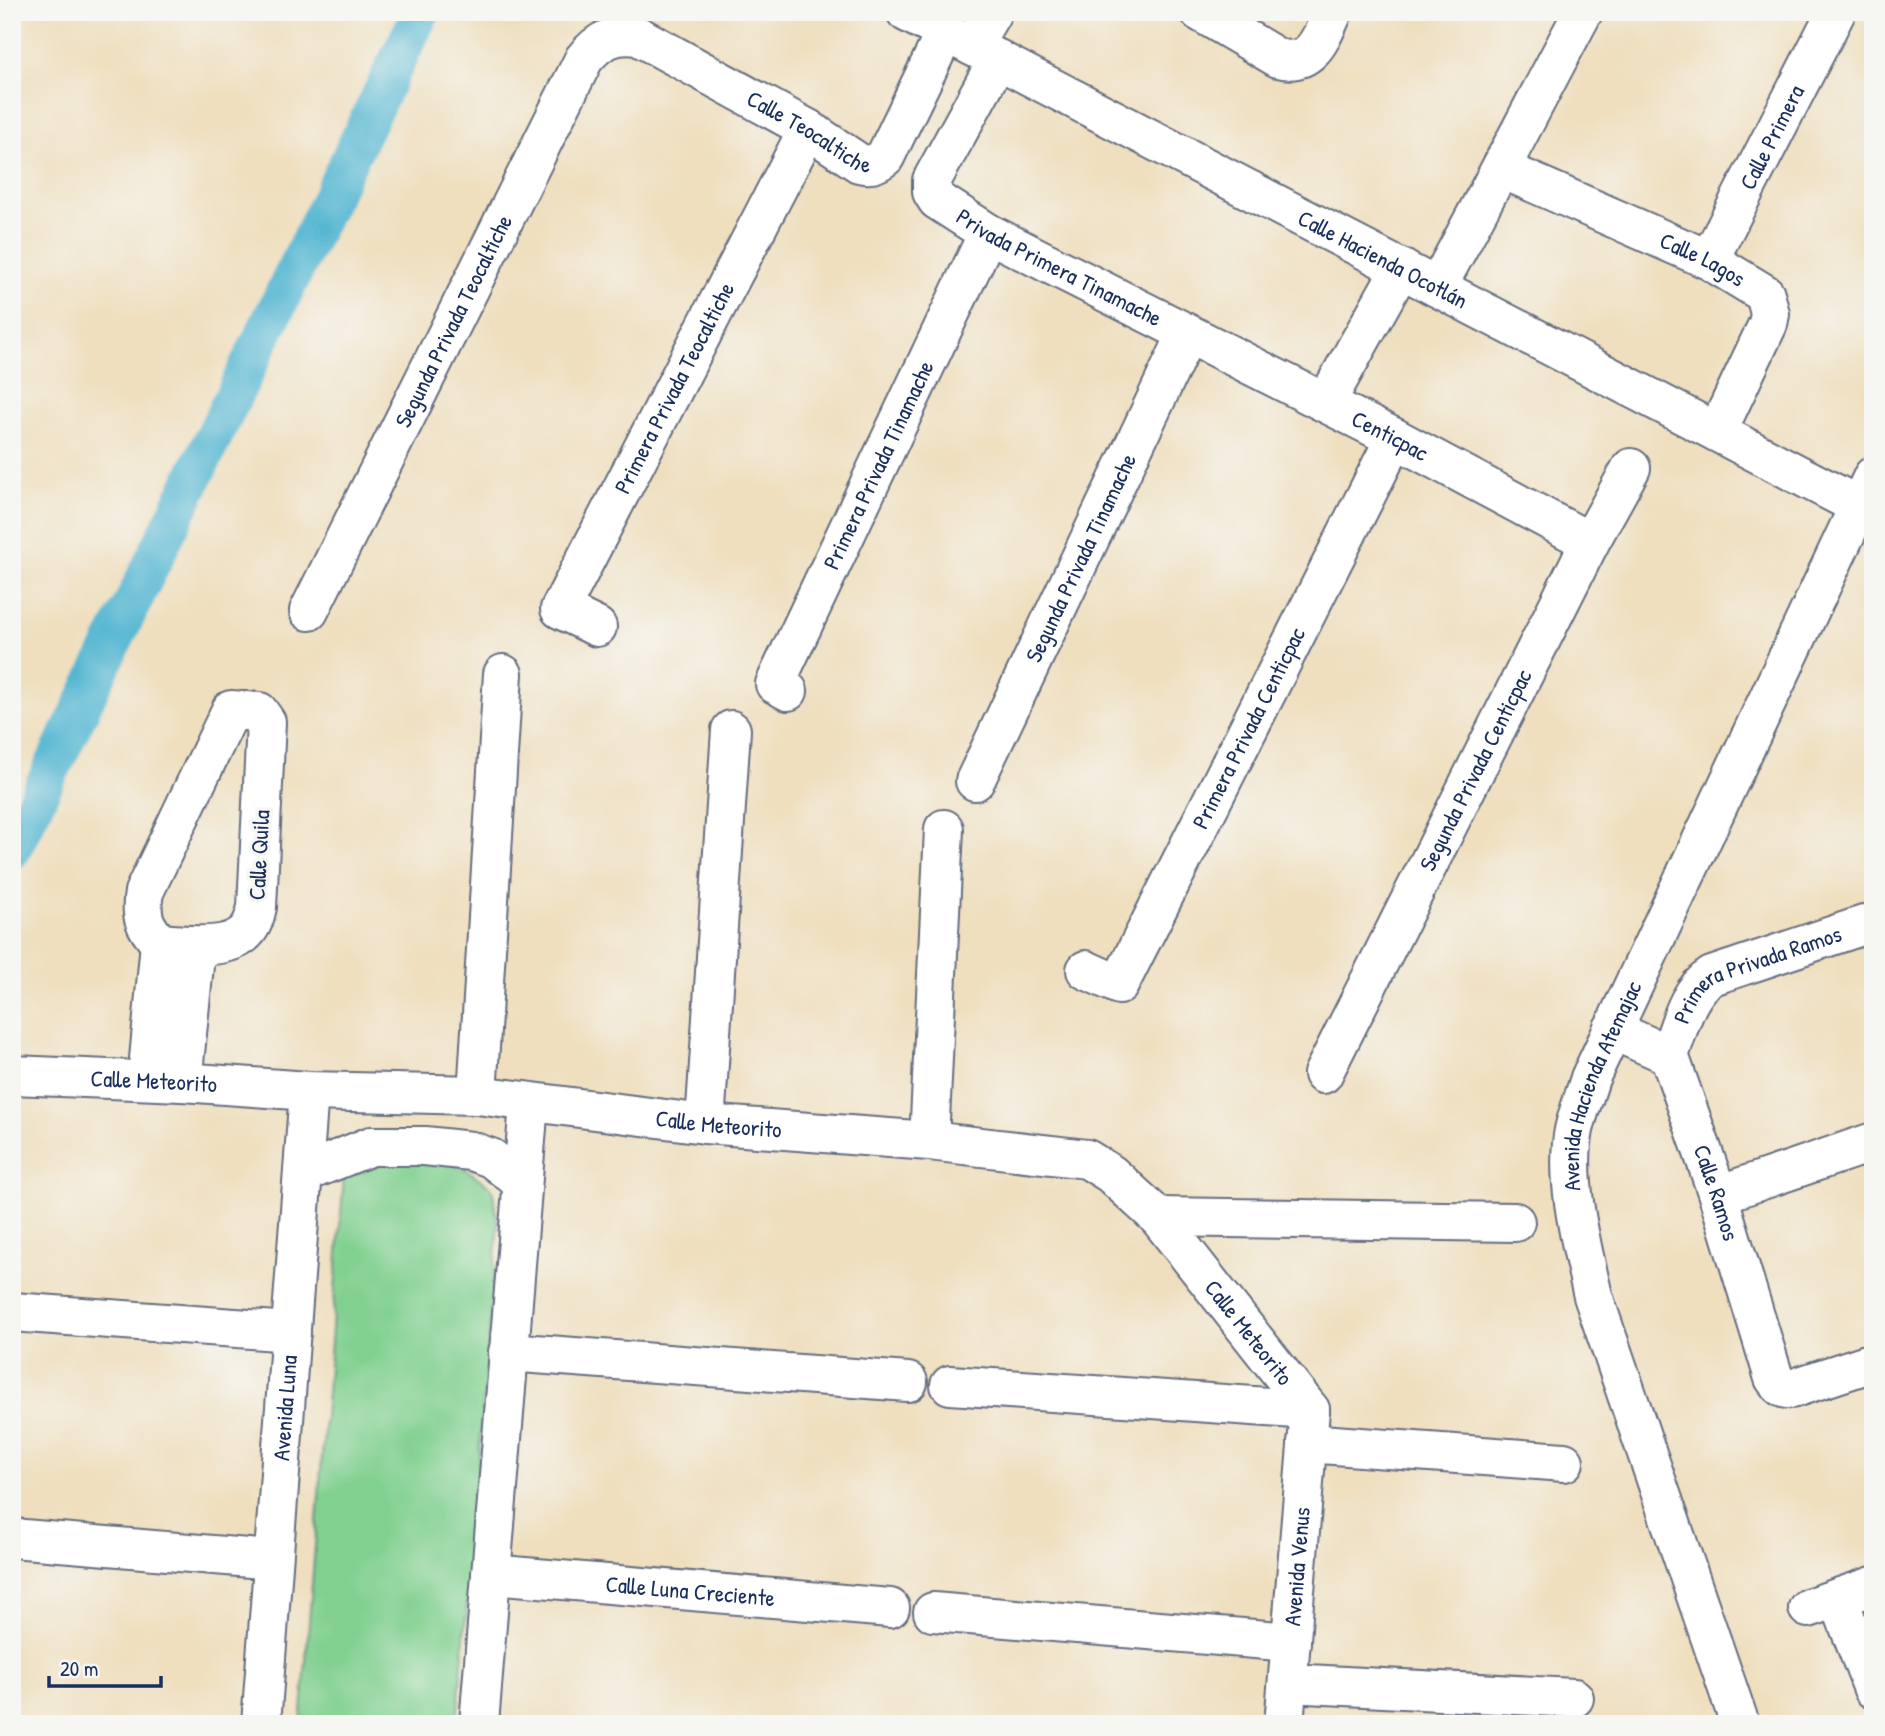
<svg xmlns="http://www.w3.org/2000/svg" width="1885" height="1736" viewBox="0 0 1885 1736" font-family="'Patrick Hand',sans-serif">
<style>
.park{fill:#81d090;stroke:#4e8077;stroke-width:2}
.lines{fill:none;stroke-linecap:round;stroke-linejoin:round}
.canal{stroke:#53b6d2;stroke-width:38}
.minor-casing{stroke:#656d80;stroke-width:42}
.minor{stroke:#fff;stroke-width:38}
.labels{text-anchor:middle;stroke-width:7;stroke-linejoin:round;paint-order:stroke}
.street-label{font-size:23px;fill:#1b2f5e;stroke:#f6f6f2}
</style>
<rect width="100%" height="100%" fill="#f6f6f2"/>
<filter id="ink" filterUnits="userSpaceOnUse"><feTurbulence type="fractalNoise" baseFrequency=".0143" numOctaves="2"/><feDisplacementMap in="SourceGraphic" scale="14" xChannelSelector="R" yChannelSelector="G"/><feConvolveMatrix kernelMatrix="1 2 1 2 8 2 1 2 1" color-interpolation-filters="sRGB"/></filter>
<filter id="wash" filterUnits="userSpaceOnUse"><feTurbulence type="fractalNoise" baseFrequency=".00686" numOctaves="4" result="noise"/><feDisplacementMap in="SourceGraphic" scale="28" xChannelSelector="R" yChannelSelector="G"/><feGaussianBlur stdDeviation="1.57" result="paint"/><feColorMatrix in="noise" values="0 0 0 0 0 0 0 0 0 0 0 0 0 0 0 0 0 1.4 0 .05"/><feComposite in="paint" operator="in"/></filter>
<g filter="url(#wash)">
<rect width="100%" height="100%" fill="#efdfbf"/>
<!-- park -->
<path class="park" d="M 378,1159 L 456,1162 L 492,1188 L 498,1223 L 457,1724 L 301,1724 L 344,1176 Z"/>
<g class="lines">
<!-- canal -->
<path class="canal" d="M 12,850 L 421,12"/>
</g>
</g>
<g filter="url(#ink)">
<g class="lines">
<defs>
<g id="minor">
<path id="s1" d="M 906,12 L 1859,506"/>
<path d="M 1200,12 L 1278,58 C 1312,67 1321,38 1333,12"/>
<path d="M 972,46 L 992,12"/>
<path id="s2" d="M 998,59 L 932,180 L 932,192 L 937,200 L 988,233 L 1395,438 L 1590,542"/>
<path id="s3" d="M 1502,169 L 1709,260 L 1765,294 L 1770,314 L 1768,324 L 1717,432"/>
<path id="s4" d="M 1709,260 L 1836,12"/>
<path d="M 1437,287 C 1487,196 1534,104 1583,12"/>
<path d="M 1326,402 L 1401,268"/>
<path id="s5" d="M 309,611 L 584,59 C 599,40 614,33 638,36 L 808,129 L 859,163 C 870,166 876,164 885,157 L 946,31"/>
<path id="s6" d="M 597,627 L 560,609 L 808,129"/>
<path id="s7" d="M 788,691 L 775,684 L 988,233"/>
<path d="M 231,710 L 259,712 L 266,722 L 257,907 C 255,916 253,925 246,932 C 229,951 183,945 160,943 C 144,926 140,916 144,892 Z"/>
<path id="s8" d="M 975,781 L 1187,334"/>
<path id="s9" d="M 1086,970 L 1119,985 L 1395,438"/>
<path id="s10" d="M 1612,1030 L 1669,1055 L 1718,1195 L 1774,1378 C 1779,1385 1782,1390 1791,1389 L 1873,1362"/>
<path id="s11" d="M 1669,1055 C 1680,1027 1686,992 1712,976 L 1873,922"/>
<path id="s12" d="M 1323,1074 L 1590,542 L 1631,468"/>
<path id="s13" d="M 12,1075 L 182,1082 L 309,1091 L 477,1095 L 705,1124 L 929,1141 L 1087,1159 L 1111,1174 L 1158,1217 L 1310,1410"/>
<path d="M 147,1080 L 160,943"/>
<path d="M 182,1082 L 196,946"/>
<path d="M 477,1095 L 503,674"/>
<path d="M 705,1124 L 731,730"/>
<path d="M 929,1141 L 944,829"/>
<path d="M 304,1173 L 371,1146 L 425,1146 L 471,1151 L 491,1158 L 522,1182"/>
<path d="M 1718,1195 L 1873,1142"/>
<path d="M 1158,1217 L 1515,1222"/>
<path d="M 12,1312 L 291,1332"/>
<path d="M 508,1352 L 908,1382"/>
<path d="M 950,1385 L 1310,1410"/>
<path d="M 1307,1443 L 1564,1462"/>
<path d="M 12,1538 L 273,1560"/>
<path id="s14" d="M 491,1574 L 890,1608"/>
<path d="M 1838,1598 L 1873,1689"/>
<path d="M 1808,1608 L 1873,1586"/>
<path d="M 933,1612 L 1291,1642"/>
<path d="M 1288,1683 L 1574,1698"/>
<path id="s15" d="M 261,1724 L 309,1091"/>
<path d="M 479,1724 L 529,1103"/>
<path id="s16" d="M 1284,1724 L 1310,1410"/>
<path id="s17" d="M 1740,1724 L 1593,1296 C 1582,1247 1564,1180 1574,1130 C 1578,1112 1585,1095 1590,1078 L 1873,476"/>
</g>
</defs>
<!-- minor casing -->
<use href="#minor" class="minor-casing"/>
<!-- minor -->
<use href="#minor" class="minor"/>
</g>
</g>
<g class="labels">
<!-- street labels -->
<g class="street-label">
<text dy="8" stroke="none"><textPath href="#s5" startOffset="875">Calle Teocaltiche</textPath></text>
<text dy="8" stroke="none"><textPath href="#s4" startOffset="138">Calle Primera</textPath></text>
<text dy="8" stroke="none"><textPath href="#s1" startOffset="537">Calle Hacienda Ocotlán</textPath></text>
<text dy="8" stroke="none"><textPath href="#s3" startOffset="220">Calle Lagos</textPath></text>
<text dy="8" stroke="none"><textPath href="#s2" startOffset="299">Privada Primera Tinamache</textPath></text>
<text dy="8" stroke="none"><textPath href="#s5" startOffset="324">Segunda Privada Teocaltiche</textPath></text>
<text dy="8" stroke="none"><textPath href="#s6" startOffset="290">Primera Privada Teocaltiche</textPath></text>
<text dy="8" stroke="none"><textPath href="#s2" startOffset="670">Centicpac</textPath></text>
<text dy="8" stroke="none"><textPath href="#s7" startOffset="257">Primera Privada Tinamache</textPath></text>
<text dy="8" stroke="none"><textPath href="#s8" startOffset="247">Segunda Privada Tinamache</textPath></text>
<text dy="8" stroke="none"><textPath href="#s9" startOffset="324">Primera Privada Centicpac</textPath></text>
<text dy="8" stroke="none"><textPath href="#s12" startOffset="340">Segunda Privada Centicpac</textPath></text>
<text transform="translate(259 855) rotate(-87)" y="8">Calle Quila</text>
<text dy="8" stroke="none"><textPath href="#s11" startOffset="131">Primera Privada Ramos</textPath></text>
<text dy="8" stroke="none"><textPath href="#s13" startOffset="142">Calle Meteorito</textPath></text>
<text dy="8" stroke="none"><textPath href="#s17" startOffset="670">Avenida Hacienda Atemajac</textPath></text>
<text dy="8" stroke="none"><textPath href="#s13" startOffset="709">Calle Meteorito</textPath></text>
<text dy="8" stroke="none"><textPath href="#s10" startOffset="208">Calle Ramos</textPath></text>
<text dy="8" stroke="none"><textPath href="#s13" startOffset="1318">Calle Meteorito</textPath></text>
<text dy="8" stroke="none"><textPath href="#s15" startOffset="317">Avenida Luna</textPath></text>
<text dy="8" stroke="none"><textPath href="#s16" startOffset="158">Avenida Venus</textPath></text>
<text dy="8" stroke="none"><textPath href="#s14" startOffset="200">Calle Luna Creciente</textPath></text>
</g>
</g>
<!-- margin -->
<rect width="1885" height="1736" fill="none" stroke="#f6f6f2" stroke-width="42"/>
<!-- scale -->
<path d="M49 1676v10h112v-10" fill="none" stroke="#1b2f5e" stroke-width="3.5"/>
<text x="60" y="1676" font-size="21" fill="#1b2f5e" stroke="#f6f6f2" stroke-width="5" paint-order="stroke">20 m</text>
</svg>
